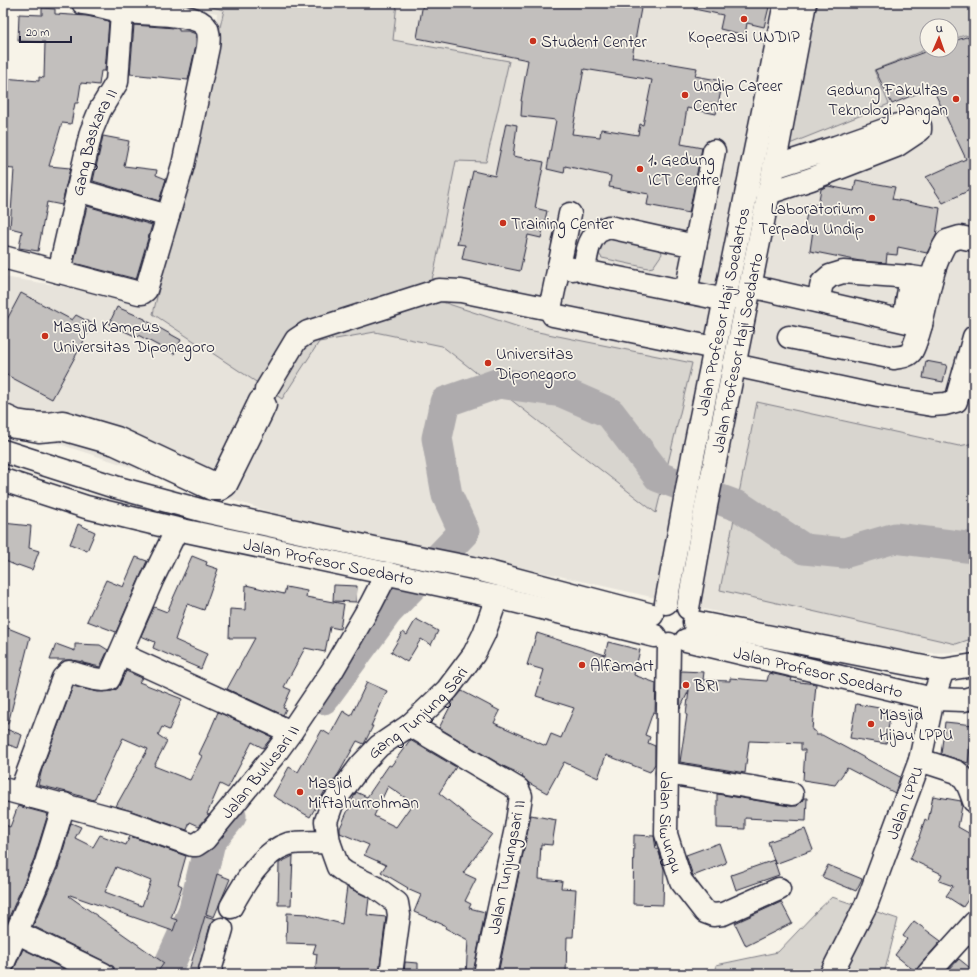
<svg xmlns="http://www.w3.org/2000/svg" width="977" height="977" viewBox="0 0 977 977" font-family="'Indie Flower',sans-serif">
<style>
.built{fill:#e7e3db;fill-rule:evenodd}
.green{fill:#d8d5cf;stroke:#7d7c85}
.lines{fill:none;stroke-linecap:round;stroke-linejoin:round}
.river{stroke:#aeabad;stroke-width:31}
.building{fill:#c2bfbd;stroke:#22223b;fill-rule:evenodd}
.minor-casing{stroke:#22223b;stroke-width:25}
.minor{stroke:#f7f3e8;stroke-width:22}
.poi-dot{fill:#c8321e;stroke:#f7f3e8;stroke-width:1.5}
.labels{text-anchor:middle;stroke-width:3.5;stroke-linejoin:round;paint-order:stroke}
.poi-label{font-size:17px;fill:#22223b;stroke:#f7f3e8;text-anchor:start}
.street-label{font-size:17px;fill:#22223b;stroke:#f7f3e8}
</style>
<rect width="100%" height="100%" fill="#f7f3e8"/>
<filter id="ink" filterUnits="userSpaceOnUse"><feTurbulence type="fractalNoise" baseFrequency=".025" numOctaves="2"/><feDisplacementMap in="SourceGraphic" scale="8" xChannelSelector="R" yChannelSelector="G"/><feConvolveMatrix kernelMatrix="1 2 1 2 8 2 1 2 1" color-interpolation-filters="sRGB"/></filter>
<g filter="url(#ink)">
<!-- built -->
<path class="built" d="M 171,3 L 974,3 L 974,649 L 964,652 L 921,653 L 850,642 L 537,571 L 326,530 L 3,426 L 3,277 L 152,300 L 215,34 L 217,13 L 170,5 ZM 927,26 L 951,26 L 951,50 L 927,50 Z"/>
<!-- green -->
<path class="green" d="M 197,3 L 397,3 L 393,40 L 509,61 L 486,162 L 456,161 L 435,268 L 427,297 L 528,330 L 692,363 L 656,513 L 442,346 L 375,332 L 319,342 L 282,399 L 153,314 L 224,10 Z
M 819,3 L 974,3 L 974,38 L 965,35 L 951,40 L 951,26 L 927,26 L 927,49 L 874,70 L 889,104 L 782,147 L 803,52 L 815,12 Z
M 601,235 L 661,250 L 662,254 L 653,267 L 648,268 L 602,258 L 599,254 L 596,247 Z
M 757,402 L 959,446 L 974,443 L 974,638 L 956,644 L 720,590 Z
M 832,897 L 898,919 L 884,974 L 717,974 L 716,965 L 778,952 L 816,912 Z"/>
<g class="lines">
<!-- river -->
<path class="river" d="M 323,699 L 387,612 L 464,532 L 447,495 L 437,438 L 445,402 L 499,383 L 562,392 L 610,413 L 659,477 L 740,507 L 804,549 L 844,553 L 895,538 L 974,548
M 165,974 L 193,913 L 210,842 L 231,816"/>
</g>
<!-- building -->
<path class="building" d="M 423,3 L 642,3 L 632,57 L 697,68 L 695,76 L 723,81 L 716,114 L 687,108 L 681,144 L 702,148 L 689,213 L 647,205 L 649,194 L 609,187 L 611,176 L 565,166 L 564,173 L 547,169 L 556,120 L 521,116 L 522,101 L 521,101 L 528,60 L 417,38 ZM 584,69 L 652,80 L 643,125 L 640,124 L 638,135 L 601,129 L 600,137 L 572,134 Z
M 695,3 L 770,3 L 764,27 L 747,23 L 745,35 L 720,29 L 723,15 L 694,9 Z
M 42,8 L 55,9 L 55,14 L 87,16 L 109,21 L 105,71 L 101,71 L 99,85 L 81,83 L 78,103 L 75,103 L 71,124 L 62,123 L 49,166 L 70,168 L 62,205 L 47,202 L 38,251 L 19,248 L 22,231 L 10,228 L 14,169 L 3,168 L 3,78 L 39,81 L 39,77 L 44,78 L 45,42 L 18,41 L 19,14 L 42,15 Z
M 134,25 L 175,28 L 179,29 L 179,31 L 188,31 L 196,34 L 196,45 L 188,80 L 130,74 Z
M 966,37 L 974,40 L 974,188 L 943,203 L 926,177 L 966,159 L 932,87 L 892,104 L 875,70 L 930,50 L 951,50 L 951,42 Z
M 506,123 L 517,125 L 513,156 L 544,162 L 535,208 L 547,211 L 541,238 L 528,235 L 520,271 L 462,259 L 465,245 L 457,244 L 473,171 L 495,176 Z
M 103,136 L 129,141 L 124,166 L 157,170 L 156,175 L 166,179 L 159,201 L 93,181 Z
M 856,180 L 895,187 L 892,199 L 940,208 L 936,236 L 927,253 L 898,247 L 897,255 L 887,254 L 886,263 L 860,261 L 810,251 L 813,230 L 804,228 L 809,204 L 818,205 L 821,189 L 828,186 L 854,191 Z
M 87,206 L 152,225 L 136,279 L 74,263 Z
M 21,293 L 72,320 L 76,315 L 93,324 L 52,399 L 3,373 L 3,327 Z
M 117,307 L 145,319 L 145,320 L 181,340 L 174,354 L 138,335 L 137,337 L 109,324 Z
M 926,361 L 947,365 L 943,382 L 923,378 Z
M 3,523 L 31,526 L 29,548 L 39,551 L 32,570 L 18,565 L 17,566 L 3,560 Z
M 78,524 L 95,532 L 87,551 L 70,544 Z
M 192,556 L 207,562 L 206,565 L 218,569 L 204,610 L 187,604 L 175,640 L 207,654 L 201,669 L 153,648 L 155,642 L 141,636 L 154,607 L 167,612 Z
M 136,557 L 147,561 L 116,632 L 87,621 L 106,580 L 123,587 Z
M 246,585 L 284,594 L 286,587 L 307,591 L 306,597 L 344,604 L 340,629 L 330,627 L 325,652 L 305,648 L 284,687 L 291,690 L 283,708 L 286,709 L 283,715 L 227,689 L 255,638 L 229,638 L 230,609 L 245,610 Z
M 334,585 L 357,586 L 356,602 L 333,601 Z
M 416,619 L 438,631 L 431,645 L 421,639 L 407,662 L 391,652 L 403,632 L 407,635 Z
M 3,626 L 30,637 L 8,724 L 3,723 Z
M 537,633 L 605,655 L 608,642 L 640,650 L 634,675 L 656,683 L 655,713 L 653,712 L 645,735 L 650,737 L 648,743 L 655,746 L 655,764 L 650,772 L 606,755 L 598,778 L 564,762 L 547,793 L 529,783 L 522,777 L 523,775 L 503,766 L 439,728 L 453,701 L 462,691 L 500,711 L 494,723 L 546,746 L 551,734 L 561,738 L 574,708 L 536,696 L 544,670 L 527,665 Z
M 56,644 L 75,651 L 75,644 L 100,645 L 108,650 L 100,667 L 83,663 L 83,662 L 72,660 L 50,660 Z
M 126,671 L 142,678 L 139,682 L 182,699 L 169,730 L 162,727 L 158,735 L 167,741 L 154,766 L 190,780 L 202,756 L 199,754 L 210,731 L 218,712 L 272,737 L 263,748 L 252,742 L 228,788 L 220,784 L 207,814 L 209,815 L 199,826 L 190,822 L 187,830 L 116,806 L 148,749 L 123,738 L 94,800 L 67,792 L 38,785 L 42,769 L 73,686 L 98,692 L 112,691 L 117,689 L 120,684 Z
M 681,671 L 704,672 L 703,680 L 730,681 L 730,678 L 767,681 L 769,673 L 792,678 L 791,681 L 816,684 L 812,730 L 816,732 L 816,735 L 822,735 L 900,777 L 895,793 L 847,768 L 835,785 L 803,780 L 805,750 L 801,750 L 801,743 L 749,741 L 745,773 L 680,762 L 687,715 L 686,715 L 689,690 L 680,709 Z
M 367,682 L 387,691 L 371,726 L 373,726 L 364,744 L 357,741 L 339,773 L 332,783 L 330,782 L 310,817 L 273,796 L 289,767 L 298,772 L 322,730 L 330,735 L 343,711 L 351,716 Z
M 856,704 L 891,710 L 886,744 L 850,738 Z
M 945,722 L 974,725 L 973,741 L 971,741 L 968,763 L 941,754 Z
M 3,728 L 22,735 L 18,748 L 3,743 Z
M 410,740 L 456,767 L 439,793 L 468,816 L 467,817 L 492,834 L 463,873 L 476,879 L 465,901 L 471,904 L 469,908 L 485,912 L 473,974 L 466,974 L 468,940 L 445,928 L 446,926 L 414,912 L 421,895 L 407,889 L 408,888 L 381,872 L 386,865 L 364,855 L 369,845 L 340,833 L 340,828 L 356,792 L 367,797 L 389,765 L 391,766 ZM 388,786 L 413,803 L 396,827 L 374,816 Z
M 717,794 L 790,806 L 797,806 L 801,802 L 804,798 L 807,798 L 806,821 L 745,818 L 745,829 L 717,828 Z
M 933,796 L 961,801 L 962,806 L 958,827 L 974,836 L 974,891 L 963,907 L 946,896 L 953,886 L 939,881 L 942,874 L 910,859 L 920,837 L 919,837 L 925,819 L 928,821 Z
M 18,806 L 48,814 L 34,859 L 3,931 L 3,824 L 10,827 Z
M 531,815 L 556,820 L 552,845 L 541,844 L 539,879 L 562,881 L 561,888 L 576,889 L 573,937 L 567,937 L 566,974 L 498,974 Z
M 71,823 L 81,827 L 75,838 L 93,847 L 100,835 L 126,845 L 130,836 L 186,856 L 178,884 L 182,886 L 171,918 L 177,920 L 173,931 L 70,895 L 69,896 L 164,963 L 156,974 L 115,974 L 114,967 L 108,963 L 33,926 L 58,868 ZM 116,867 L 151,881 L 142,906 L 105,892 Z
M 805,829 L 813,850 L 775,864 L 768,842 Z
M 634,835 L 654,836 L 656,849 L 658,849 L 664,869 L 663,905 L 633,904 Z
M 719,843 L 726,863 L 693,876 L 686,855 Z
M 293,856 L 291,905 L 278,905 L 279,863 Z
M 774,860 L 779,875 L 736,890 L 731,875 Z
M 828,865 L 862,879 L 856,891 L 822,877 Z
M 217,874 L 230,879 L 214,917 L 206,914 Z
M 347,887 L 369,898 L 367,915 L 386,917 L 379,974 L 315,974 L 317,954 L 313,953 L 316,944 L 286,943 L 287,913 L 308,914 L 308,915 L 342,924 Z
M 781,902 L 792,923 L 746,946 L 735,923 Z
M 205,916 L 216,919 L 210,926 L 197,974 L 188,974 Z
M 914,921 L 941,941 L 919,966 L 916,972 L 895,955 L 907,939 L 903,936 Z
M 23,949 L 74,974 L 10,974 L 14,969 Z
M 959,959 L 974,971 L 974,974 L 945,974 Z
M 405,962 L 418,963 L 418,974 L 404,974 Z"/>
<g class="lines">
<defs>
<g id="minor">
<path d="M 77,190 L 168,216"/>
<path d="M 768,193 L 811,179 L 896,146 L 920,130 L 920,126 L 917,121 L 907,122 L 836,147 L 774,167"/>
<path d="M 570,214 L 559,266 L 573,269"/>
<path d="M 695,246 L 609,227 C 605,229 600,230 597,233 C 587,242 586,259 584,271 L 726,300"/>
<path d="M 3,257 L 139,293 L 142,293 L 146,290 L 183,165 L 208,47 C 209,39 210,29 203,24 C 190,12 140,15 122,11 C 108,9 96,4 83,3"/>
<path id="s1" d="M 59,272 L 91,132 L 100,110 L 117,82 L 122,12"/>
<path d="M 750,286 L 921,325"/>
<path d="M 686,292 L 714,151"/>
<path d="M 818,301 L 822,283 L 830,276 L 843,272 L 911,277 L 931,280"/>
<path d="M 550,309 L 553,315 L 715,348"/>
<path d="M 904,320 L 911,277"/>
<path d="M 789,337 L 894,358 C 899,357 907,357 911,352 C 914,348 916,340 918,335 C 928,304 929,269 947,241 L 960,237 L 974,240"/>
<path d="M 734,365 L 878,396 L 932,405 L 945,404 L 956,401 L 974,337"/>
<path d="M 266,390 L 296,340 L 308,332 L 439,290 L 461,291 L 550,309 L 559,266"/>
<path d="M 3,415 L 16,421 L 29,423 L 48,424 L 63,422 L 117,438 L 213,483 L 218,483 L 221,481 L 260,401 L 265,405 L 261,414 L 226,485 L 220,489 L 212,489 L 115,444 L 62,429 L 39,431 L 28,429 L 15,427 L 3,422"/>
<path d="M 3,451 L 115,487 L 204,511 L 378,549 L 473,568 L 652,615"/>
<path id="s2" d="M 3,480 L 86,507 L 177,529 L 497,597 L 655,636"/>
<path id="s3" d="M 666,603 L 693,456 L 785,3"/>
<path id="s4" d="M 688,608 L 706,506 L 774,167 L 805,3"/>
<path d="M 694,622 L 929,668 L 943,670 L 974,665"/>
<path id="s5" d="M 686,640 L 933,699 L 964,700 L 974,697"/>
<path id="s6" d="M 669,644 L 666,834 L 681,881 L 705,912 L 713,915 L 723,914 L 779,889"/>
<path d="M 120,654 L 291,732"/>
<path d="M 410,725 L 518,789 L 521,796 L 516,828 L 485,974"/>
<path d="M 920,760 L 957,772 C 967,779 970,790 974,801"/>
<path d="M 667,773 L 792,794"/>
<path id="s7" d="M 3,789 L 127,822 L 192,845 L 196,845 L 205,839 L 275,754 L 291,732 L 332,671 L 371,604 L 387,573"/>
<path d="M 20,793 L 63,678 L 69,672 C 78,674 100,683 109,679 L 152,580 L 177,529"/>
<path d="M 231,907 C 243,885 262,852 288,844 C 300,841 316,843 329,842"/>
<path d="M 16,932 L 103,974"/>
<path d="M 3,964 L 46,863 L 64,804"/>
<path d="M 209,974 L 222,929"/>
<path id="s8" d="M 391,974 L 399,915 L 397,903 L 375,887 L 346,873 L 338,867 L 329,842 L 326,821 L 332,804 L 361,765 L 379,746 L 410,725 L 447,690 L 474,654 L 484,634 L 497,597"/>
<path id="s9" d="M 831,974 L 867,903 L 920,760 L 933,699 L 943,670"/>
<path d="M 928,974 L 974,923"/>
</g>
</defs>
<!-- minor casing -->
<use href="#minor" class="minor-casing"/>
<!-- minor -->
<use href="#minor" class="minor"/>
</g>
</g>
<!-- markers -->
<g class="poi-dot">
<circle cx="744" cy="19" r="4"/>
<circle cx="533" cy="41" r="4"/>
<circle cx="685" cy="95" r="4"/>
<circle cx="956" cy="99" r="4"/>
<circle cx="640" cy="169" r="4"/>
<circle cx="872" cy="218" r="4"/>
<circle cx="503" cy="223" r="4"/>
<circle cx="45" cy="336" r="4"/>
<circle cx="488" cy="363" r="4"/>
<circle cx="582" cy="665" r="4"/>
<circle cx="686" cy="685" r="4"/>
<circle cx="871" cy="724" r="4"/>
<circle cx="300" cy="792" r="4"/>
</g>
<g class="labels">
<!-- poi labels -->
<g class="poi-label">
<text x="744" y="42" text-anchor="middle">Koperasi UNDIP</text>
<text x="541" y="47">Student Center</text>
<text x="693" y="91">Undip Career<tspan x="693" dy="20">Center</tspan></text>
<text x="948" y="95" text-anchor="end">Gedung Fakultas<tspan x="948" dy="20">Teknologi Pangan</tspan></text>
<text x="648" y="165">1. Gedung<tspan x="648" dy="20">ICT Centre</tspan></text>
<text x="864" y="214" text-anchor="end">Laboratorium<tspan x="864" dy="20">Terpadu Undip</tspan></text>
<text x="511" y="229">Training Center</text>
<text x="53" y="332">Masjid Kampus<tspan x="53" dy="20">Universitas Diponegoro</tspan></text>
<text x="496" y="359">Universitas<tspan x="496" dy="20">Diponegoro</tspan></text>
<text x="590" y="671">Alfamart</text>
<text x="694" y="691">BRI</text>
<text x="879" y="720">Masjid<tspan x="879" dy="20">Hijau LPPU</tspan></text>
<text x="308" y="788">Masjid<tspan x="308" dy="20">Miftahurrohman</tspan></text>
</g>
<!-- street labels -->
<g class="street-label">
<text dy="6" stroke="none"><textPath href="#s1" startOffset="135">Gang Baskara II</textPath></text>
<text dy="6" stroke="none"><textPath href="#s3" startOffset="297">Jalan Profesor Haji Soedartos</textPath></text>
<text dy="6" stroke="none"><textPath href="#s4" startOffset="260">Jalan Profesor Haji Soedarto</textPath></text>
<text dy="6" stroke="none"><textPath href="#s2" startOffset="336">Jalan Profesor Soedarto</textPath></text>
<text dy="6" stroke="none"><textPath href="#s5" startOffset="136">Jalan Profesor Soedarto</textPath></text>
<text dy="6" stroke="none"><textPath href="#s8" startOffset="333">Gang Tunjung Sari</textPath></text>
<text dy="6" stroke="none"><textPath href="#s7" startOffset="299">Jalan Bulusari II</textPath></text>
<text dy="6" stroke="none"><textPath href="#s9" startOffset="187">Jalan LPPU</textPath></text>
<text dy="6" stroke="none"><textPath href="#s6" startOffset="179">Jalan Siwungu</textPath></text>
<text transform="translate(506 867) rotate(-79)" y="6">Jalan Tunjungsari II</text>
</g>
</g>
<!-- margin -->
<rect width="977" height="977" fill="none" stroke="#f7f3e8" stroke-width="16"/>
<rect x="8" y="8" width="961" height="961" fill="none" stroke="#22223b" stroke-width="1.5" filter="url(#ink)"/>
<!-- north arrow -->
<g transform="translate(939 38) rotate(2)"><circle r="19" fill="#f7f3e8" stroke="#a29fa3"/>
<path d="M0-3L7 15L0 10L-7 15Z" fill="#c8321e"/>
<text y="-6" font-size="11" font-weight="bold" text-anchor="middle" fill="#22223b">U</text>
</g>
<!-- scale -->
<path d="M20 36v6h51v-6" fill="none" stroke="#22223b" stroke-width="2"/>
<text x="26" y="36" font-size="12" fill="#22223b" stroke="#f7f3e8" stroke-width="3" paint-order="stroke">20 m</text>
</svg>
